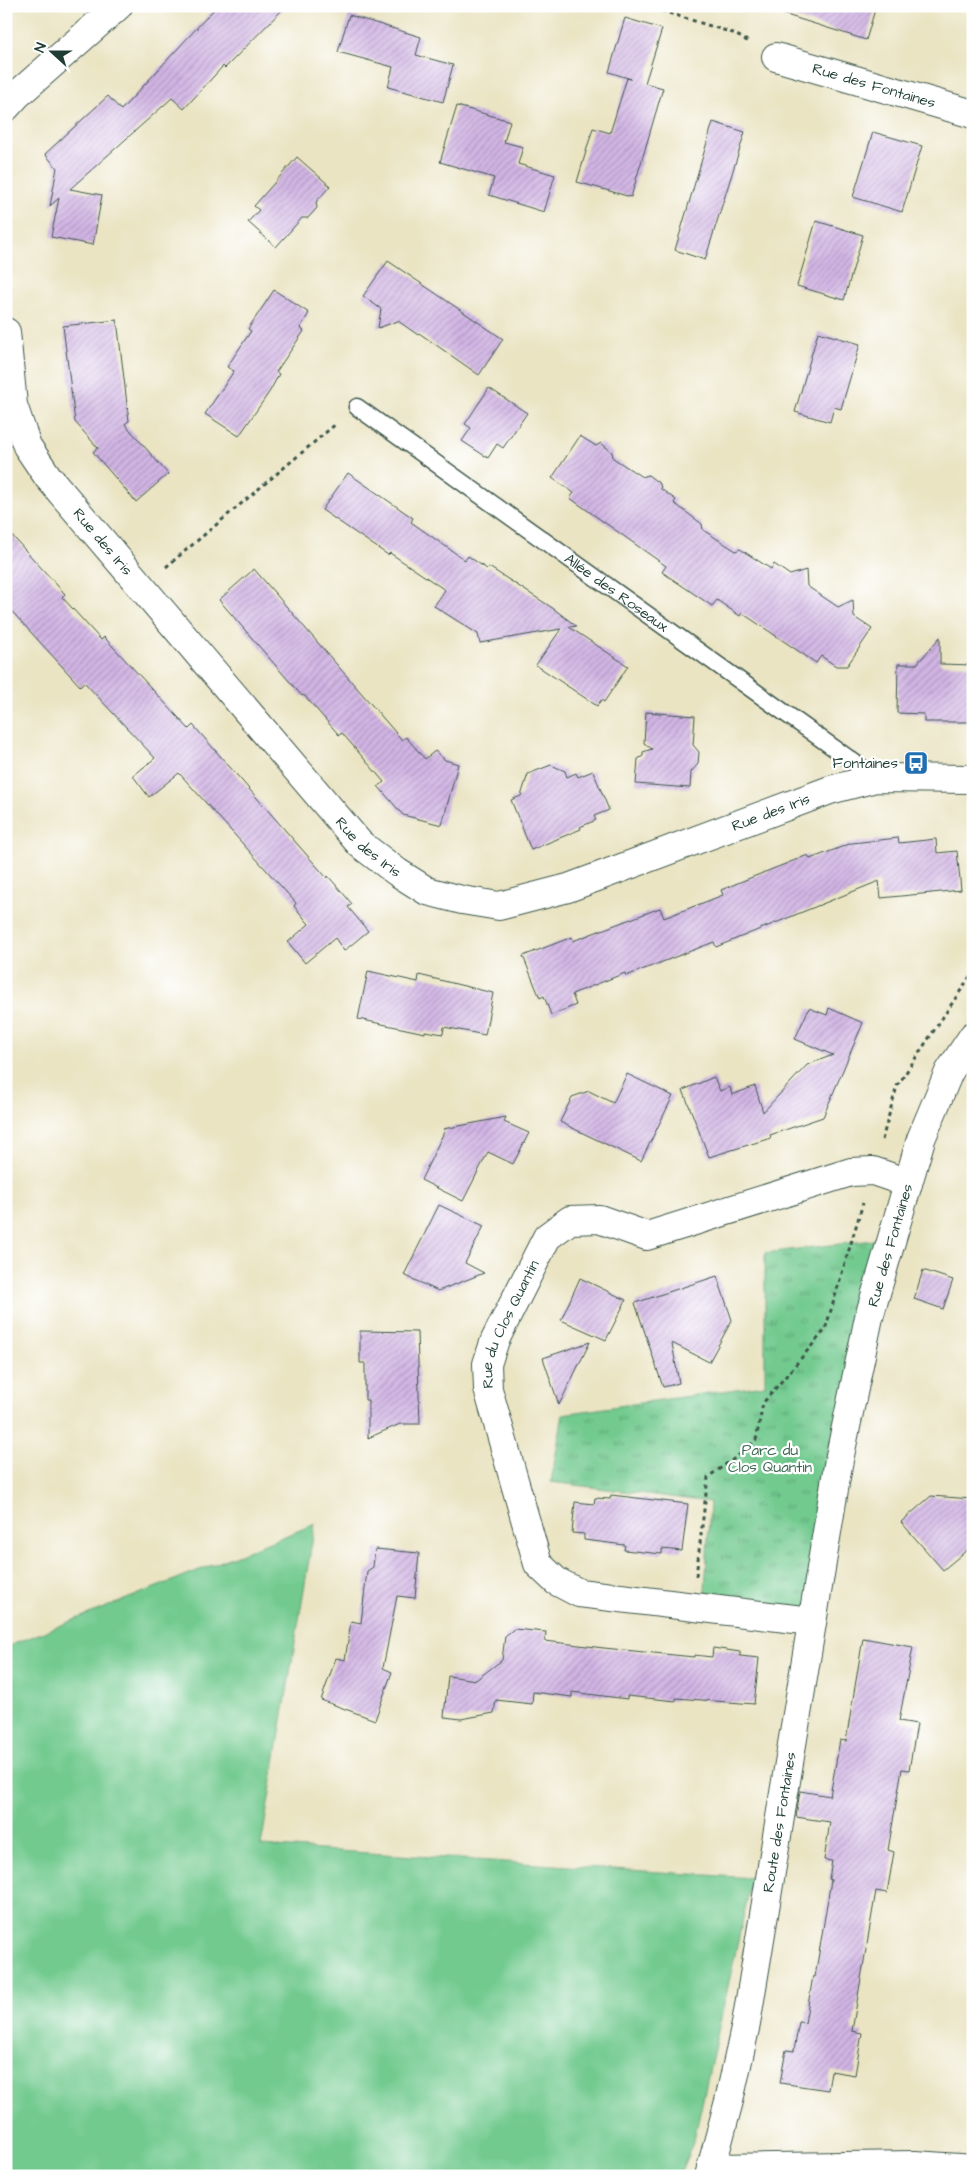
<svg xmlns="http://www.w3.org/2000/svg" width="979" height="2182" viewBox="0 0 979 2182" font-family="'Architects Daughter',sans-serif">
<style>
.green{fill:#72ca8f;stroke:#488462}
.park{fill:url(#park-tufts);stroke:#488462}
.building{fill:url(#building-hatch)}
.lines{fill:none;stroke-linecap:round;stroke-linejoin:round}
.lane-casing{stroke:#3d5649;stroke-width:19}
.street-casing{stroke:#3d5649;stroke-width:30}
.path{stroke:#3d5649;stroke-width:3;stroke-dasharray:4 4;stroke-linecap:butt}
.lane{stroke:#fff;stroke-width:16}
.street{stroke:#fff;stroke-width:28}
.labels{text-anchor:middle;stroke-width:4.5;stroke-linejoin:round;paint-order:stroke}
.street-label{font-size:15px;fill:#1f3d34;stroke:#fff}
.poi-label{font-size:15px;fill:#1f3d34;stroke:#fff;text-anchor:end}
.park-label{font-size:15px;fill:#38674f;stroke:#fff}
</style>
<defs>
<pattern id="park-tufts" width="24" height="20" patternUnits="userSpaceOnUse" patternTransform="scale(1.25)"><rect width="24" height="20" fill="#72ca8f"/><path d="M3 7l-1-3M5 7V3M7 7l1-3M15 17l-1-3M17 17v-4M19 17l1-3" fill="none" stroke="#5da576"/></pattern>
<pattern id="building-hatch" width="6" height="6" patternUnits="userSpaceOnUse" patternTransform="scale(1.25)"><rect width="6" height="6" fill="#d2b5e5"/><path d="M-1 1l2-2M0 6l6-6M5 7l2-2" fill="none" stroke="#aa94ba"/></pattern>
</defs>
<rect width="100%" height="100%" fill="#fff"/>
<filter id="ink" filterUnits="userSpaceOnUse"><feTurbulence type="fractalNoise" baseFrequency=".02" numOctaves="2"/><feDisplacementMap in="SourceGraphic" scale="10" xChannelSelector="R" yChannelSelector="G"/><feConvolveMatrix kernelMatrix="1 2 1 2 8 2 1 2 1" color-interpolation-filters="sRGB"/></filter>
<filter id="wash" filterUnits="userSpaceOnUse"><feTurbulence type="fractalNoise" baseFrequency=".0096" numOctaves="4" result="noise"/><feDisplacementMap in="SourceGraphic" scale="20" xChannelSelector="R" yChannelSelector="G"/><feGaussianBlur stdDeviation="1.12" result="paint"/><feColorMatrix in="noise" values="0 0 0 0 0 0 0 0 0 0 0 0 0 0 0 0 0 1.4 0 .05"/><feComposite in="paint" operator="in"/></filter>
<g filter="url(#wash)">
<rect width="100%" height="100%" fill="#eae4c3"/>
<!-- green -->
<path class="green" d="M 315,1524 L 261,1846 L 752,1878 L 694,2140 L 679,2176 L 6,2176 L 6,1647 Z"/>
<!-- park -->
<path class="park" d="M 890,1238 L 811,1621 L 704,1608 L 710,1502 L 551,1482 L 563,1414 L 765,1385 L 765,1253 Z"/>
<g id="blocks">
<!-- building -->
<path class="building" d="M 217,6 L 286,6 L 225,68 L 223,66 L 184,109 L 172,98 L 70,189 L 102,195 L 93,245 L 51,237 L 59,198 L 50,206 L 57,168 L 45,154 L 108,96 L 121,110 Z
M 781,6 L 876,6 L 866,40 L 780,13 Z
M 349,15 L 421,37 L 416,55 L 453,65 L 443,102 L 388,87 L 393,67 L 338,52 Z
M 625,18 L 662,29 L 645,83 L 663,88 L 631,197 L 577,182 L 593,128 L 610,133 L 627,78 L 631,79 L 609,72 Z
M 457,106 L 510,121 L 504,142 L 523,147 L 518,164 L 555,175 L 544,212 L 489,195 L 494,178 L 440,162 Z
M 713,122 L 745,132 L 705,260 L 675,250 Z
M 873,132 L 922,146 L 902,212 L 853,197 Z
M 297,157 L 330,186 L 316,202 L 317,208 L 308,218 L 302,218 L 276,247 L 248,222 L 259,210 L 254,206 Z
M 816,221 L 863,235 L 844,300 L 797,286 Z
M 388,261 L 503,339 L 479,375 L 419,333 L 418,335 L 398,321 L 378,328 L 381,309 L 363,296 Z
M 274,290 L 309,313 L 300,328 L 304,331 L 276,372 L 279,374 L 270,391 L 239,436 L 205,414 L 234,371 L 227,367 L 251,331 L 248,329 Z
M 117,320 L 129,421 L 125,424 L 168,474 L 136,502 L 93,452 L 98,448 L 75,422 L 63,326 Z
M 818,332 L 860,344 L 841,409 L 834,407 L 830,422 L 795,412 Z
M 489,388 L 527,413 L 503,448 L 497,444 L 488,458 L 462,441 L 471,428 L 465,424 Z
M 580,436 L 596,446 L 601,443 L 612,452 L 613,458 L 642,477 L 648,475 L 660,484 L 661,489 L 676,500 L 674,503 L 702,524 L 703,530 L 736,551 L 740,549 L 771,569 L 774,564 L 790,575 L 806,570 L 807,586 L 838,607 L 853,600 L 854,617 L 872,629 L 847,666 L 836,666 L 821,656 L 816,663 L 742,613 L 740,616 L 717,600 L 712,606 L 662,572 L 666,566 L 570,498 L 574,493 L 552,478 Z
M 348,473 L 413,518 L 411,522 L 465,560 L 468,556 L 487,569 L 489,567 L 554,609 L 576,626 L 569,627 L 628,666 L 604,702 L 601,700 L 597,706 L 536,665 L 561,629 L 480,643 L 478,634 L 434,606 L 445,590 L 390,553 L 388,555 L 322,510 Z
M 6,529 L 65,594 L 62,597 L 101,640 L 104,637 L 189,729 L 193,725 L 327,878 L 328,876 L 342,892 L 352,904 L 348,907 L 368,931 L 344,951 L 335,938 L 305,963 L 288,942 L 309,924 L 294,906 L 296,903 L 179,773 L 149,797 L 133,776 L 155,758 L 84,682 L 80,686 L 6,605 Z
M 254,569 L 402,740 L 406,737 L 425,759 L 435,751 L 445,760 L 458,764 L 442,825 L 403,815 L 378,786 L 384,782 L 342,733 L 339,735 L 304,695 L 302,696 L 219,600 Z
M 940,637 L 940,664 L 973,665 L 973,722 L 924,722 L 924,714 L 897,713 L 898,664 L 917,664 Z
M 646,712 L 695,716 L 693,745 L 699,752 L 698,764 L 691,772 L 690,788 L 636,784 L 638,759 L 643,756 L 643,752 L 652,749 L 644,743 Z
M 551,765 L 565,771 L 567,777 L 576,773 L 578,777 L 593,771 L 609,810 L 594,816 L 596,820 L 580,827 L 581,829 L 531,850 L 511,800 L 521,796 L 528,774 Z
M 898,838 L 899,843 L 936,839 L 937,853 L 957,851 L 961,890 L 881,898 L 879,881 L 716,947 L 714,942 L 626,976 L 625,973 L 572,994 L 576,1005 L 551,1015 L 544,996 L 540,998 L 523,956 L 572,937 L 573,941 L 591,934 L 660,908 L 664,918 L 723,895 L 721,890 L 740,882 L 808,855 L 810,859 L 852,843 Z
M 368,971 L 418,982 L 419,975 L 493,993 L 485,1035 L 444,1027 L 443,1034 L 425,1031 L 425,1033 L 358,1019 Z
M 809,1008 L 827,1015 L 829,1008 L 863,1023 L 823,1117 L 770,1135 L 771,1138 L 709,1157 L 683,1090 L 714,1077 L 720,1091 L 730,1087 L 732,1095 L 755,1086 L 763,1112 L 807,1065 L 833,1055 L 795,1039 Z
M 627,1074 L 673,1096 L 641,1161 L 560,1122 L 572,1097 L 589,1091 L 613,1103 Z
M 506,1117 L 504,1122 L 529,1133 L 513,1164 L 488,1152 L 463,1201 L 421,1180 L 445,1130 L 443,1129 Z
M 439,1205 L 484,1226 L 465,1263 L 484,1273 L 438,1291 L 404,1275 Z
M 923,1270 L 953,1280 L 943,1309 L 914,1299 Z
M 717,1276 L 732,1320 L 709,1362 L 672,1343 L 679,1383 L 663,1387 L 635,1303 Z
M 580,1278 L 626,1300 L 606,1340 L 561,1320 Z
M 360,1331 L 417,1332 L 420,1424 L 400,1424 L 368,1438 L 368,1400 L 365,1400 L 365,1363 L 360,1363 Z
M 590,1342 L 559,1405 L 543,1358 Z
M 611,1495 L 688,1504 L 682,1551 L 662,1549 L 662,1554 L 624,1550 L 625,1545 L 584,1540 L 584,1534 L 572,1533 L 575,1502 L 594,1504 L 595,1498 L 610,1499 Z
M 931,1496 L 973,1499 L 973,1545 L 943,1570 L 901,1522 Z
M 375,1549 L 419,1553 L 415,1598 L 397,1596 L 383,1668 L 392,1672 L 375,1720 L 321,1700 L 336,1658 L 345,1660 L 351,1621 L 361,1623 L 367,1571 L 373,1567 Z
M 514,1629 L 546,1632 L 545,1641 L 604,1648 L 694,1657 L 694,1655 L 712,1657 L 713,1648 L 740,1652 L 740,1656 L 759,1658 L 754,1704 L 676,1698 L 676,1701 L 627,1696 L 627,1699 L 572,1692 L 572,1697 L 533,1692 L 532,1704 L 496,1700 L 494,1713 L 461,1719 L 444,1717 L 448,1676 L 476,1680 L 502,1660 L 505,1636 Z
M 863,1638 L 913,1647 L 899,1721 L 917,1724 L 909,1770 L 902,1769 L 888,1850 L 894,1852 L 887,1893 L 876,1891 L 852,2031 L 862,2033 L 855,2075 L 831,2071 L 828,2090 L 780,2083 L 786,2050 L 794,2051 L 799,2022 L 805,2023 L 813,1976 L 815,1977 L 831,1880 L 829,1879 L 832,1861 L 824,1860 L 830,1822 L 796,1817 L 800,1791 L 830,1796 L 840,1740 L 846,1741 Z"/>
</g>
</g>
<g filter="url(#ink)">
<use href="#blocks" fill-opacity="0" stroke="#3d5649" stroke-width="1"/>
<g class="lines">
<defs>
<g id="lane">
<path id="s1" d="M 357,407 L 876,778"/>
</g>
<g id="street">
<path id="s2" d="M 776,57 L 973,114"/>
<path d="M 6,107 L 17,95 L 118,6"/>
<path id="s3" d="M 6,332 L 13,405 L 27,446 L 48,477 L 360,844 L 397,872 L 427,891 L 462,900 L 499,906 L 568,888 L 830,790 L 876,778 L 973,779"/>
<path id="s4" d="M 811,1621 L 579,1593 L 556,1581 L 538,1564 L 488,1389 L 487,1364 L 495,1340 L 547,1237 L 570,1220 L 599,1219 L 647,1236 L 851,1172 L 873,1171 L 908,1183"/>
<path d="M 711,2168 L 915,2165 L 973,2169"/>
<path id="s5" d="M 709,2176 L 729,2101 L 746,2024 L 838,1465 L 869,1317 L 921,1139 L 949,1072 L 973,1036"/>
</g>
</defs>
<!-- lane casing -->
<use href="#lane" class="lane-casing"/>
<!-- street casing -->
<use href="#street" class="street-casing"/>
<!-- path -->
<path class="path" d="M 646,6 L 733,33 L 749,42
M 166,567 L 337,423
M 882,1140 L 897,1086 L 973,972
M 696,1576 L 708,1477 L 742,1453 L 756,1440 L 763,1403 L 825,1330 L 863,1203"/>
<!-- lane -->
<use href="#lane" class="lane"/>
<!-- street -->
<use href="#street" class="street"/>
</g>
</g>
<!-- icons -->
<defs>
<symbol id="bus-square" viewBox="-11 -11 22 22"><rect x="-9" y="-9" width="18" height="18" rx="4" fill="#1f6fb2" stroke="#fff"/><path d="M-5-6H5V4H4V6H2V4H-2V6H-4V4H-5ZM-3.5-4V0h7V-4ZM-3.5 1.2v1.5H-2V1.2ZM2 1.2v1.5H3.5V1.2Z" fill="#fff"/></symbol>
</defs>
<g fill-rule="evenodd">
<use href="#bus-square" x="902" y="749" width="28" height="28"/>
</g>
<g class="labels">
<!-- street labels -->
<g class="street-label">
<text dy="5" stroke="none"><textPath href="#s2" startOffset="102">Rue des Fontaines</textPath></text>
<text dy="5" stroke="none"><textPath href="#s3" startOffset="239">Rue des Iris</textPath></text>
<text dy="5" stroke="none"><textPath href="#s1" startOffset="319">Allée des Roseaux</textPath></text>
<text dy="5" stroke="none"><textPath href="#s3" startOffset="1079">Rue des Iris</textPath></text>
<text dy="5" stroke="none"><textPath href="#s3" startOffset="644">Rue des Iris</textPath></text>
<text dy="5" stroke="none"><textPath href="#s5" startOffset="949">Rue des Fontaines</textPath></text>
<text dy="5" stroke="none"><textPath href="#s4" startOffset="536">Rue du Clos Quantin</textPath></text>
<text dy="5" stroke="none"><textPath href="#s5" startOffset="361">Route des Fontaines</textPath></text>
</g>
<!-- poi labels -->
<g class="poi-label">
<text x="898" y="768">Fontaines</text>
</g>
<!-- park labels -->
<g class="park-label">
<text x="770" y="1455">Parc du<tspan x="770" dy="17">Clos Quantin</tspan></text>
</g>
</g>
<!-- margin -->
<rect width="979" height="2182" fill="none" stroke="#fff" stroke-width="25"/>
<!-- north arrow -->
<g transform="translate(52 52) rotate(291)" stroke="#ffffff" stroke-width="4" paint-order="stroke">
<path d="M0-4L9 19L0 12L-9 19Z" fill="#1f3d34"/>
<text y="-8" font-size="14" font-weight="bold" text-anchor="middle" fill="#1f3d34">N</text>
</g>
</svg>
